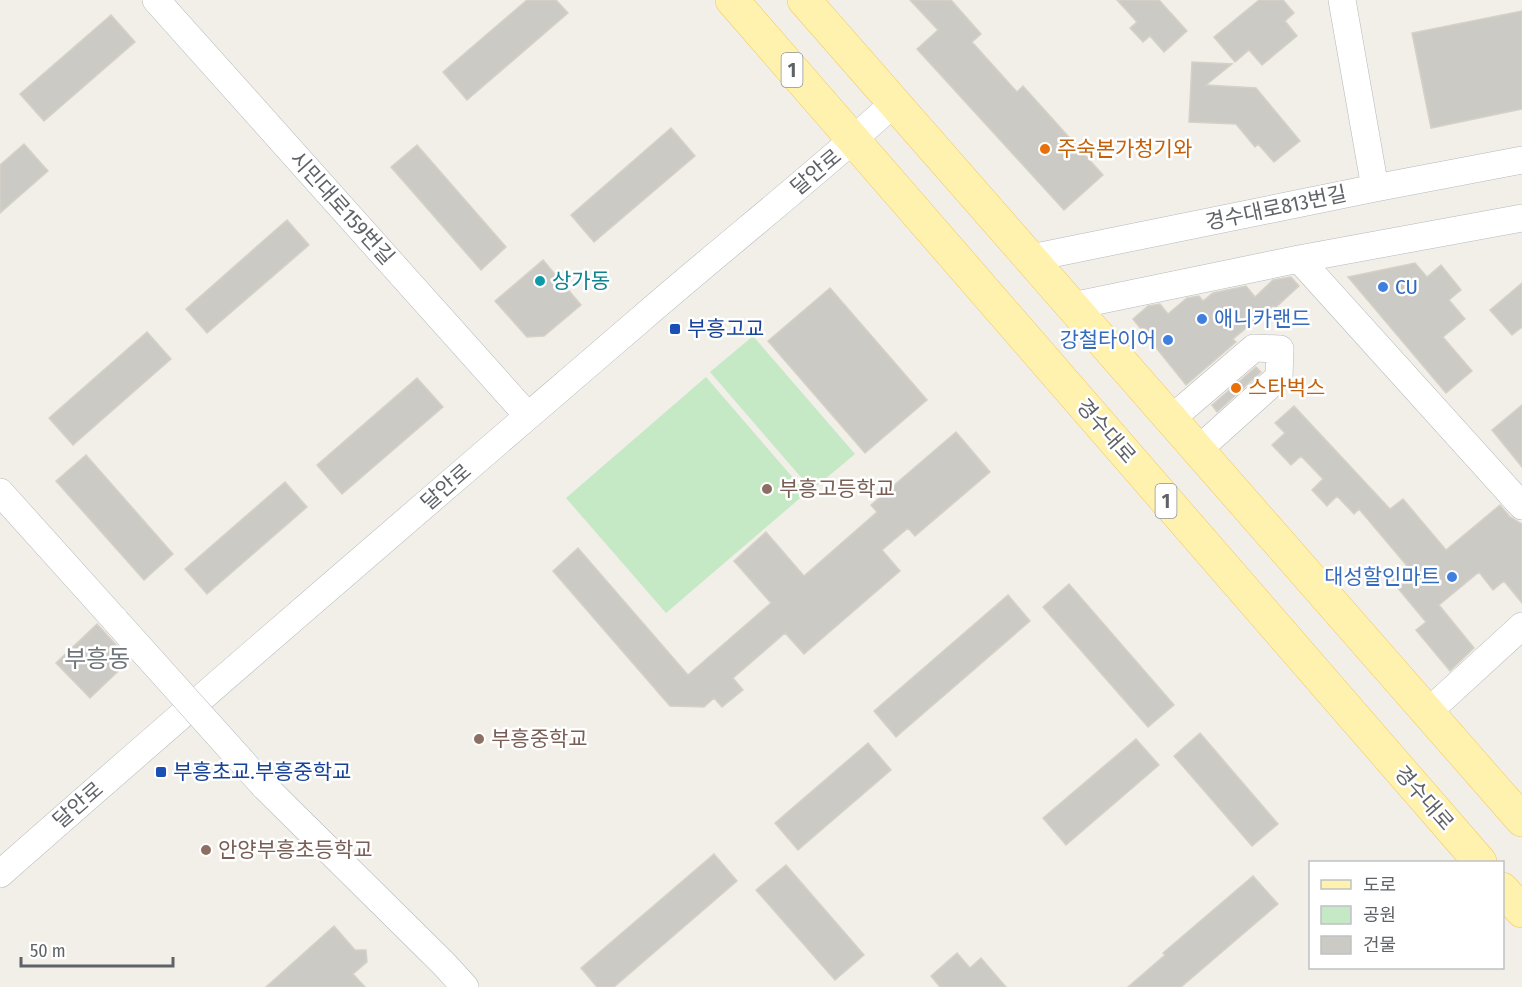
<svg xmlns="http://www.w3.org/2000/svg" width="1522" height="987" viewBox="0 0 1522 987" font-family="'Fira Sans Condensed','Noto Sans KR',sans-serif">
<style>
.green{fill:#c5e8c5}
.building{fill:#cccac5;stroke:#d6d1c6;stroke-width:1.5}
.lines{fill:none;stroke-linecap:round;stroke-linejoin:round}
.minor-casing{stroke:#b5b8bc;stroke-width:28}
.major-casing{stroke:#f2c960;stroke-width:34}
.minor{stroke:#fff;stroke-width:27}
.major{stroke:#fff2af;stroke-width:33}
.minor-bridge-casing{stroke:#b5b8bc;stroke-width:28;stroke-linecap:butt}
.minor-bridge{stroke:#fff;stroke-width:27}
.food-dot{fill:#e8710a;stroke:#fff;stroke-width:2}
.culture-dot{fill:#0f9aa8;stroke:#fff;stroke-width:2}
.shop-dot{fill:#3f7fe0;stroke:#fff;stroke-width:2}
.transit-dot{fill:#1a4fb4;stroke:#fff;stroke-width:2}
.education-dot{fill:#8d6e63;stroke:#fff;stroke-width:2}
.labels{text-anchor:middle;stroke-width:5;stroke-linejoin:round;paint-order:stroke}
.shield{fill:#fff;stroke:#8f9295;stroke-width:1.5}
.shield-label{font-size:20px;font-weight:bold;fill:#5f6368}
.food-label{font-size:21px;fill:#c56008;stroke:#fff;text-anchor:start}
.street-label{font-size:21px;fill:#5f6368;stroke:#fff}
.culture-label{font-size:21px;fill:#0d838f;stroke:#fff;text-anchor:start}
.shop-label{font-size:21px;fill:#366cbe;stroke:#fff;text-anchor:start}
.transit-label{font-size:21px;fill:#164399;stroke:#fff;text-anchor:start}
.education-label{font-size:21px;fill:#785e54;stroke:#fff;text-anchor:start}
.quarter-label{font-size:24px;fill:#70757a;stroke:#fff}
</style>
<rect width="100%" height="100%" fill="#f1efe8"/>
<!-- green -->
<path class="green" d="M 753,336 L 855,454 L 812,490 L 710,372 Z
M 706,377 L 806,493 L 666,613 L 566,498 Z"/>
<!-- building -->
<path class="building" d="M 527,0 L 556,0 L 568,13 L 467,100 L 443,72 Z
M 910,0 L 951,0 L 981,34 L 972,42 L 1017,92 L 1023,86 L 1103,175 L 1064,210 L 917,49 L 938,30 Z
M 1117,0 L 1159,0 L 1187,31 L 1164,52 L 1150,36 L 1143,42 L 1130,28 L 1137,22 Z
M 1259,0 L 1283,0 L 1294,13 L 1285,21 L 1297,36 L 1262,65 L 1249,50 L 1235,62 L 1214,37 Z
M 1522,11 L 1522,109 L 1431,128 L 1412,33 Z
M 111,15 L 135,42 L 44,121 L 20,94 Z
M 1192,62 L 1232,64 L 1206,85 L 1256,88 L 1300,141 L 1274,162 L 1258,144 L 1255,147 L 1236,124 L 1189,122 Z
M 671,128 L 695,156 L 594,242 L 571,215 Z
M 24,144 L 48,171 L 0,213 L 0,165 Z
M 417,145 L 506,247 L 481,270 L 391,167 Z
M 287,220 L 309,245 L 207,333 L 186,309 Z
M 543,260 L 581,305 L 544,336 L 527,337 L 495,301 Z
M 1415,263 L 1427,277 L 1441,265 L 1461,290 L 1449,300 L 1465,319 L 1443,337 L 1472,371 L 1446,393 L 1348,277 Z
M 1291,277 L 1299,286 L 1275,308 L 1273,306 L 1233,339 L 1236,342 L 1186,385 L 1133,319 L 1148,306 L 1160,304 L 1168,314 L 1187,298 L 1199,296 L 1203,301 L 1213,293 L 1246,286 L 1255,297 L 1273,280 Z
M 1522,283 L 1522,327 L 1512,335 L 1490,310 Z
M 830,288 L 927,400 L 865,453 L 768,341 Z
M 147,332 L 171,359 L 73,445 L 49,418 Z
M 1256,367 L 1261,372 L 1217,412 L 1212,405 Z
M 417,378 L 443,407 L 342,494 L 317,465 Z
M 1522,405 L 1522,467 L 1492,430 Z
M 1294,406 L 1390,509 L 1403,499 L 1446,550 L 1500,505 L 1510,517 L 1522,524 L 1522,603 L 1504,581 L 1493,590 L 1479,572 L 1439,605 L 1474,648 L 1450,671 L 1416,630 L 1426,622 L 1392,581 L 1408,567 L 1359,509 L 1354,514 L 1337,496 L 1327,506 L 1312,490 L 1323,479 L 1301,456 L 1291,465 L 1272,445 L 1285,433 L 1275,423 Z
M 956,432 L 990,472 L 915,536 L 908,528 L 882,550 L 900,571 L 804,654 L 785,633 L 733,678 L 743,690 L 722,707 L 714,698 L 704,707 L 670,706 L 553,571 L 578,548 L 688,675 L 771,603 L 734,561 L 766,532 L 804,576 L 877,512 L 871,505 Z
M 86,455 L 173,554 L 144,580 L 56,481 Z
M 285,482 L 307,507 L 207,594 L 185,569 Z
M 1069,584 L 1174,705 L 1148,727 L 1043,607 Z
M 1008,595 L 1030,621 L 896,737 L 874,711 Z
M 97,624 L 130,660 L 90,698 L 56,663 Z
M 1200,733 L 1278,824 L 1252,846 L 1174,756 Z
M 1136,739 L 1159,765 L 1066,845 L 1043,818 Z
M 868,743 L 891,770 L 798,850 L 775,823 Z
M 714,854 L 737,881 L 614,987 L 597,987 L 581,968 Z
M 786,865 L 864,955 L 835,980 L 756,890 Z
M 1253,876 L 1278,904 L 1181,987 L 1128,987 L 1165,955 L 1163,953 Z
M 334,926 L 355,950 L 366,950 L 367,962 L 353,974 L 365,987 L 266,987 Z
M 957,953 L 970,968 L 981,958 L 1006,987 L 940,987 L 931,976 Z"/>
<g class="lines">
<defs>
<path id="minor" d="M 156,0 L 528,416
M 1342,0 L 1375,188
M 1031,258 L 1375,188 L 1522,160
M 1299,259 L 1522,506
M 1072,306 L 1299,259 L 1522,218
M 1171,419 L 1254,348 L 1280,349 L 1279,377 L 1198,450
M 0,492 L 116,621
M 1428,712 L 1522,626
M 264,786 L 444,964 L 465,987
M 0,874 C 212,687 427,503 641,319 C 725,246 812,178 894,103"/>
<path id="major" d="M 732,0 L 1480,862
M 804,0 L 1522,820
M 1502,889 L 1522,911"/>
</defs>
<!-- minor casing -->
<use href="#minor" class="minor-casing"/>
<!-- major casing -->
<use href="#major" class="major-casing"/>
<!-- minor -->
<use href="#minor" class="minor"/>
<!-- major -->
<use href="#major" class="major"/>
<defs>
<path id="minor-bridge" d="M 116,621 L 264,786"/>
</defs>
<!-- minor-bridge casing -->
<use href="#minor-bridge" class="minor-bridge-casing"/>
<!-- minor-bridge -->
<use href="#minor-bridge" class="minor-bridge"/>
</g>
<!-- markers -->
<g class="food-dot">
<circle cx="1045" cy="149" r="6"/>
<circle cx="1236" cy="388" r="6"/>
</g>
<circle class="culture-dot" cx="540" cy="281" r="6"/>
<g class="shop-dot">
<circle cx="1383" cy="287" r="6"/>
<circle cx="1202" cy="319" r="6"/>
<circle cx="1168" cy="340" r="6"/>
<circle cx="1452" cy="577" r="6"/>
</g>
<g class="transit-dot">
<rect x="669" y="323" width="12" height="12" rx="3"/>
<rect x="155" y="766" width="12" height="12" rx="3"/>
</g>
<g class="education-dot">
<circle cx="767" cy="489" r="6"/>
<circle cx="479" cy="739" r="6"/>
<circle cx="206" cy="850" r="6"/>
</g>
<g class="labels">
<!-- shield labels -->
<g class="shield">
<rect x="781.5" y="53" width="21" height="34" rx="4.5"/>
<rect x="1155.5" y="484" width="21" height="34" rx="4.5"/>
</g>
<g class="shield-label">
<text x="792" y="77">1</text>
<text x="1166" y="508">1</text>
</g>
<!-- food labels -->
<g class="food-label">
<text x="1057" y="156">주숙본가청기와</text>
<text x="1248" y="395">스타벅스</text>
</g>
<!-- street labels -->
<g class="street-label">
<text transform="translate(816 172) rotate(-40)" y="7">달안로</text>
<text transform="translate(342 208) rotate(48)" y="7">시민대로159번길</text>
<text transform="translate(1276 208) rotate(-12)" y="7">경수대로813번길</text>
<text transform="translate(1106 431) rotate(49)" y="7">경수대로</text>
<text transform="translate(446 487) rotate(-41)" y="7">달안로</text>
<text transform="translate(1424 798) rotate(49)" y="7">경수대로</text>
<text transform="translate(78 805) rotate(-41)" y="7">달안로</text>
</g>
<!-- culture labels -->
<g class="culture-label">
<text x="552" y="288">상가동</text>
</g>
<!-- shop labels -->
<g class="shop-label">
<text x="1395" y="294">CU</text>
<text x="1214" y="326">애니카랜드</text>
<text x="1156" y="347" text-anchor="end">강철타이어</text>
<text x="1440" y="584" text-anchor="end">대성할인마트</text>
</g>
<!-- transit labels -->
<g class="transit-label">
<text x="687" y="336">부흥고교</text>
<text x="173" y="779">부흥초교.부흥중학교</text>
</g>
<!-- education labels -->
<g class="education-label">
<text x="779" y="496">부흥고등학교</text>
<text x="491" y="746">부흥중학교</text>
<text x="218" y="857">안양부흥초등학교</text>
</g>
<!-- quarter labels -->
<g class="quarter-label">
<text x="97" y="667">부흥동</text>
</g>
</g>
<!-- legend -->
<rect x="1309" y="861" width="195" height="108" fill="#ffffff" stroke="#bfc1c3" stroke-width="1.5"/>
<rect x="1321" y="880" width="30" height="9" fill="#fff2af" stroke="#bfc1c3" stroke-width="1.5"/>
<text x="1363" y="891" font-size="18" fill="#5f6368">도로</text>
<rect x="1321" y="906" width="30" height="18" fill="#c5e8c5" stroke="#bfc1c3" stroke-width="1.5"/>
<text x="1363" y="921" font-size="18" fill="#5f6368">공원</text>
<rect x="1321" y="936" width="30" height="18" fill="#cccac5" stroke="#bfc1c3" stroke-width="1.5"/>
<text x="1363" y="951" font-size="18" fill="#5f6368">건물</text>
<!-- scale -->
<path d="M21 957v9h152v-9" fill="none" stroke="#5f6368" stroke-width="3"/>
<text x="30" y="957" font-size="18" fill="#5f6368" stroke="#ffffff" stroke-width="4.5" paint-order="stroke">50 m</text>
</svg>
